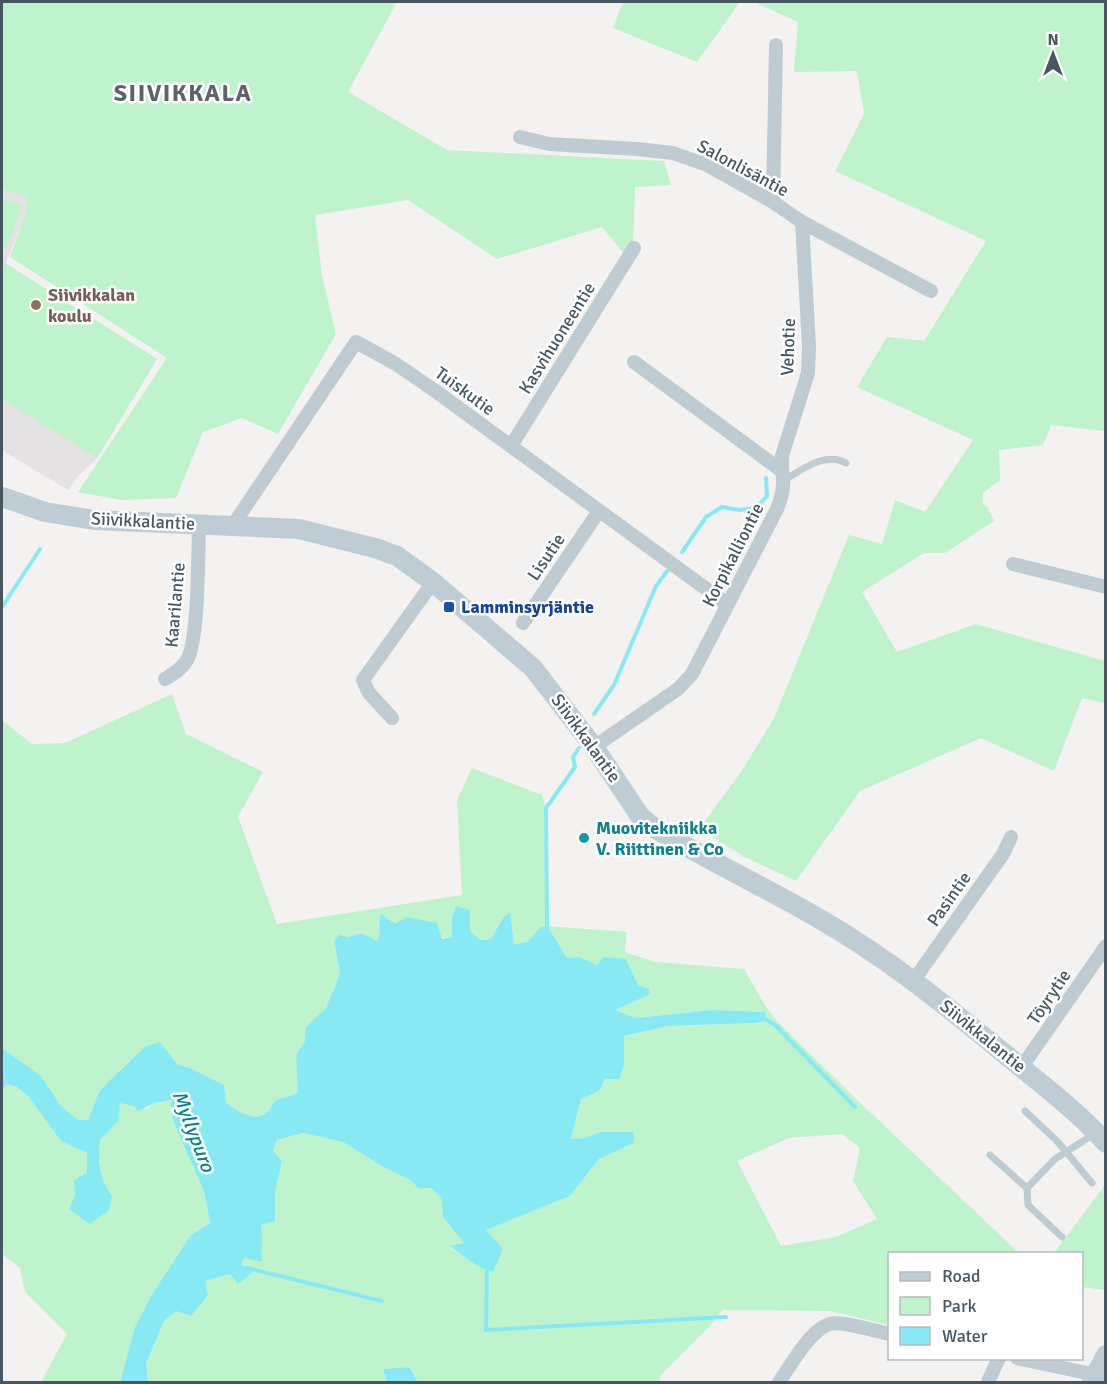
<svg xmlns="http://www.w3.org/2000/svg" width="1107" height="1384" font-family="Signika,sans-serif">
<rect width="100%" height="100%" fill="#f4f1f1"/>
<path fill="#e5e2e4" d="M2 189 26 196 27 207 6 264 157 359 97 458 79 475 68 490 2 450Z"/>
<path fill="#bef3cc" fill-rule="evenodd" d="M2 2H397L348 92 447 150 664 161 671 185 635 187 633 244 625 255 602 227 497 259 408 200 315 215 322 275 336 334 278 434 242 418 203 432 176 498 121 500 78 492 167 358 10 257 27 207 26 196 2 189Z
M623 2H740L697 62 613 28Z
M754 2H1106L1105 431 1051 425 1043 445 999 450 1000 480 983 493V504L988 508 994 521 945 553H924L862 592 897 652 976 624 1105 661V703L1082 698 1054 771 981 738 860 791 796 881 745 857 699 829 741 772 774 718 849 535 882 544 895 500 925 512 973 440 857 387 887 337 924 341 986 241 835 171 864 114 857 71 794 72 798 22Z
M2 198 22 205 9 243 2 250Z
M2 261 157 359 97 458 2 399Z
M172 694 186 734 263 772 238 817 277 924 462 895 457 800 472 768 542 795 546 808 547 926 627 932 625 952 655 962 744 969 768 1010 778 1022 854 1097 1019 1253 890 1254 889 1325 830 1311 722 1310 708 1328 661 1375 659 1382H418L409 1367 383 1369 387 1382H148L146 1365 164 1321 205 1281 230 1274 244 1258 262 1262C261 1248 263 1239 261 1225L275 1220V1193L282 1161 273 1150 277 1140 303 1133 343 1142 385 1168 410 1180 418 1188H431L441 1198 443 1217 464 1243 449 1247C464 1255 477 1268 493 1272L497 1262 485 1230 570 1196 599 1159 634 1143V1133L600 1132 584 1138 571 1139 581 1099 599 1091 605 1079 624 1065V1036L668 1026 756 1023 767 1019 765 1012 713 1010 635 1018 614 1010 649 989 638 985 626 959 597 965 580 957 567 959 541 927 527 942 514 944 504 916 491 939 480 940 470 931V910L456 906 452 918 453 937C431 941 401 925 378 922L380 937 377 942 362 933 334 941 340 974 326 1008 305 1028V1041L296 1055 298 1092C289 1097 281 1098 275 1101 272 1104 270 1110 266 1113 254 1123 237 1110 226 1103L224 1085 190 1068 177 1064 129 1061 99 1092 88 1120 78 1121 61 1106 41 1076 2 1048V720L32 744 65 743ZM842 1134 860 1148 853 1181 877 1219 836 1237 781 1246 737 1161 789 1138Z
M7 1084 17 1087 28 1096 61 1141 87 1153V1173L69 1209 112 1198 103 1181 99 1162 100 1140 117 1121 120 1102 147 1109 155 1103 172 1100 173 1121 204 1191 210 1223 191 1235 135 1327 120 1382H41L67 1334 25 1292 20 1268 2 1254V1090Z
M1105 1185V1290L1082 1287V1254L1054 1253Z"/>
<path fill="#87e9f4" d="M456 906 470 910V931L480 940 491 939 504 916 510 913 514 944 527 942 541 927 547 926 567 958 580 957 597 965 604 957 626 959 638 985 649 989 650 994 615 1010 635 1018 713 1010 765 1012 767 1020 756 1023 668 1026 624 1036V1065L619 1079H605L599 1091 581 1099 571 1139 584 1138 600 1132H634V1143L599 1159 570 1196 486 1230 503 1249 493 1272C476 1268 464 1255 449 1246L464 1243 443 1217 441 1198 431 1188H418L410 1180 385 1168 343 1142 303 1133 277 1140 273 1150 282 1161 275 1193V1221L261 1225C263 1238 261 1249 262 1262L244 1258 241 1264 253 1272 238 1284 230 1274 205 1281 208 1295 191 1316 176 1311 164 1321 146 1364 148 1382H120L135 1327 153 1293 191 1235 210 1223 204 1191 173 1121 171 1100 155 1103 138 1111 134 1106 120 1103 118 1121 100 1140 99 1162 103 1181 112 1197 109 1210 90 1224 69 1209 75 1195 74 1180 87 1173V1153L61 1141 28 1096 17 1087 7 1084 2 1090V1048L41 1076 61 1106 78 1120H88L99 1092 107 1083 146 1046 160 1042 177 1064 190 1068 224 1085 226 1103C237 1110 254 1123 266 1113 270 1110 272 1104 275 1101 282 1097 290 1097 298 1092L296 1055 305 1041V1028L326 1008 340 974 334 941 339 935 348 937 362 933 377 941C382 933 377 924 381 914L395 924 407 917 437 923 442 939 452 937V918Z
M409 1367 418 1382H387L383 1369Z"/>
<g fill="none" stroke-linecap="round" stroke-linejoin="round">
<path stroke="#87e9f4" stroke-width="4" d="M682 552 706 517 722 507 739 510 756 508 767 496 766 478
M2 607 40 549
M594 714 614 685 656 586 668 570
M547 926 546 808 575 767 573 757 579 748
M767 1020 775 1025 855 1107
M247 1268 382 1301
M487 1271 486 1330 726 1317"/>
<path stroke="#becbd2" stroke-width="7" d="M784 480C802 470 825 451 846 463
M1025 1111 1057 1141 1092 1183
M990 1155 1027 1188 1055 1159 1094 1134
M1027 1188 1028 1205 1062 1237"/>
<path stroke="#becbd2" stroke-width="14" d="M520 137 549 144 637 149 673 153 707 165 773 202 802 222 931 291
M773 202 776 45
M511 446 634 248
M782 471V456L808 373 809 346 802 222
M233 525 356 342 396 364 434 390 727 604
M1013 564 1106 587
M523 623 599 511
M165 679C173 674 182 669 187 660 199 640 198 552 199 524
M392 718 369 693 363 680 433 582
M594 747 678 689 692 674 777 509C782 496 785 485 782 471L634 362
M914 980 1003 854 1011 837
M1021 1068 1106 946
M1017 1358 1096 1375
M779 1382C791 1366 812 1324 835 1323 848 1323 875 1331 890 1334
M988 1382 999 1358"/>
<path stroke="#beccd6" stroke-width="20" d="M2 497 45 512 94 520 299 529 375 548 397 556 433 582 533 668 594 747 640 816C658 833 680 843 702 855 740 876 780 896 818 918 888 958 944 1004 1006 1055 1040 1083 1076 1110 1106 1143
M1092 1382 1106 1355"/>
</g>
<circle fill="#8d6e63" stroke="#fff" stroke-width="2" cx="36" cy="305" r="6"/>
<rect fill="#1a4fb4" stroke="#fff" stroke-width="2" x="443" y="601" width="12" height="12" rx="3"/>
<circle fill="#0f9aa8" stroke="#fff" stroke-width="2" cx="584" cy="838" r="6"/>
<g text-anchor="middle" stroke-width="5" stroke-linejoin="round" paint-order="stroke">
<g font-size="18" fill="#475761" stroke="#fff">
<text transform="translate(743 168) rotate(28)" y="6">Salonlisäntie</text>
<text transform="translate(557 338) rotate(-58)" y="6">Kasvihuoneentie</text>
<text transform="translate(788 347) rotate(-88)" y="6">Vehotie</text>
<text transform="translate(465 391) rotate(36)" y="6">Tuiskutie</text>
<text transform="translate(143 521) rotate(3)" y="6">Siivikkalantie</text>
<text transform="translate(733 555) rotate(-63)" y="6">Korpikalliontie</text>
<text transform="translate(546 557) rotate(-56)" y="6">Lisutie</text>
<text transform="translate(175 605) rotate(-85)" y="6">Kaarilantie</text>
<text transform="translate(586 738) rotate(54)" y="6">Siivikkalantie</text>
<text transform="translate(949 899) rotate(-55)" y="6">Pasintie</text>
<text transform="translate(1049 997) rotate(-56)" y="6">Töyrytie</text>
<text transform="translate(983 1036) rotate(39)" y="6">Siivikkalantie</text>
</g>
<g font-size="18" font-weight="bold" fill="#785e54" stroke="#fff" text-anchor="start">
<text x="48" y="301">Siivikkalan<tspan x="48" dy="21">koulu</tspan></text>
</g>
<g font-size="18" font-weight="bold" fill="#164399" stroke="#fff" text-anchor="start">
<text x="461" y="613">Lamminsyrjäntie</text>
</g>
<g font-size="18" font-weight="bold" fill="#0d838f" stroke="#fff" text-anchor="start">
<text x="596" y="834">Muovitekniikka<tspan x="596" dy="21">V. Riittinen &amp; Co</tspan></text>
</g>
<g font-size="20" font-style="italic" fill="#058290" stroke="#fff">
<text transform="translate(194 1131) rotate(69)" y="7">Myllypuro</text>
</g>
<g font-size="24" font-weight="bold" letter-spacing="1.5" fill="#5d6367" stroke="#fff">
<text x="183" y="101">SIIVIKKALA</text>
</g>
</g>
<rect width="1107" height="1384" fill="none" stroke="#475761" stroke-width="6"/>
<rect x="888" y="1252" width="195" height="108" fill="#ffffff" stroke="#b5bcc0" stroke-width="1.5"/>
<rect x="900" y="1272" width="30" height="9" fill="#beccd6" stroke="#b5bcc0" stroke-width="1.5"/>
<text x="942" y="1282" font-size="18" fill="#475761">Road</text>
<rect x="900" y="1297" width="30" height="18" fill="#bef3cc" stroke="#b5bcc0" stroke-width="1.5"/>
<text x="942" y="1312" font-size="18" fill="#475761">Park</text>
<rect x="900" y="1327" width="30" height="18" fill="#87e9f4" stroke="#b5bcc0" stroke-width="1.5"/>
<text x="942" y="1342" font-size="18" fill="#475761">Water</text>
<g transform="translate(1053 54)" stroke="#ffffff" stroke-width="4.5" paint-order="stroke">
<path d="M0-4.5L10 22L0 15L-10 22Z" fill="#475761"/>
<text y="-9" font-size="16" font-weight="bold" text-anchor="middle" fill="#475761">N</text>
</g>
</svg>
